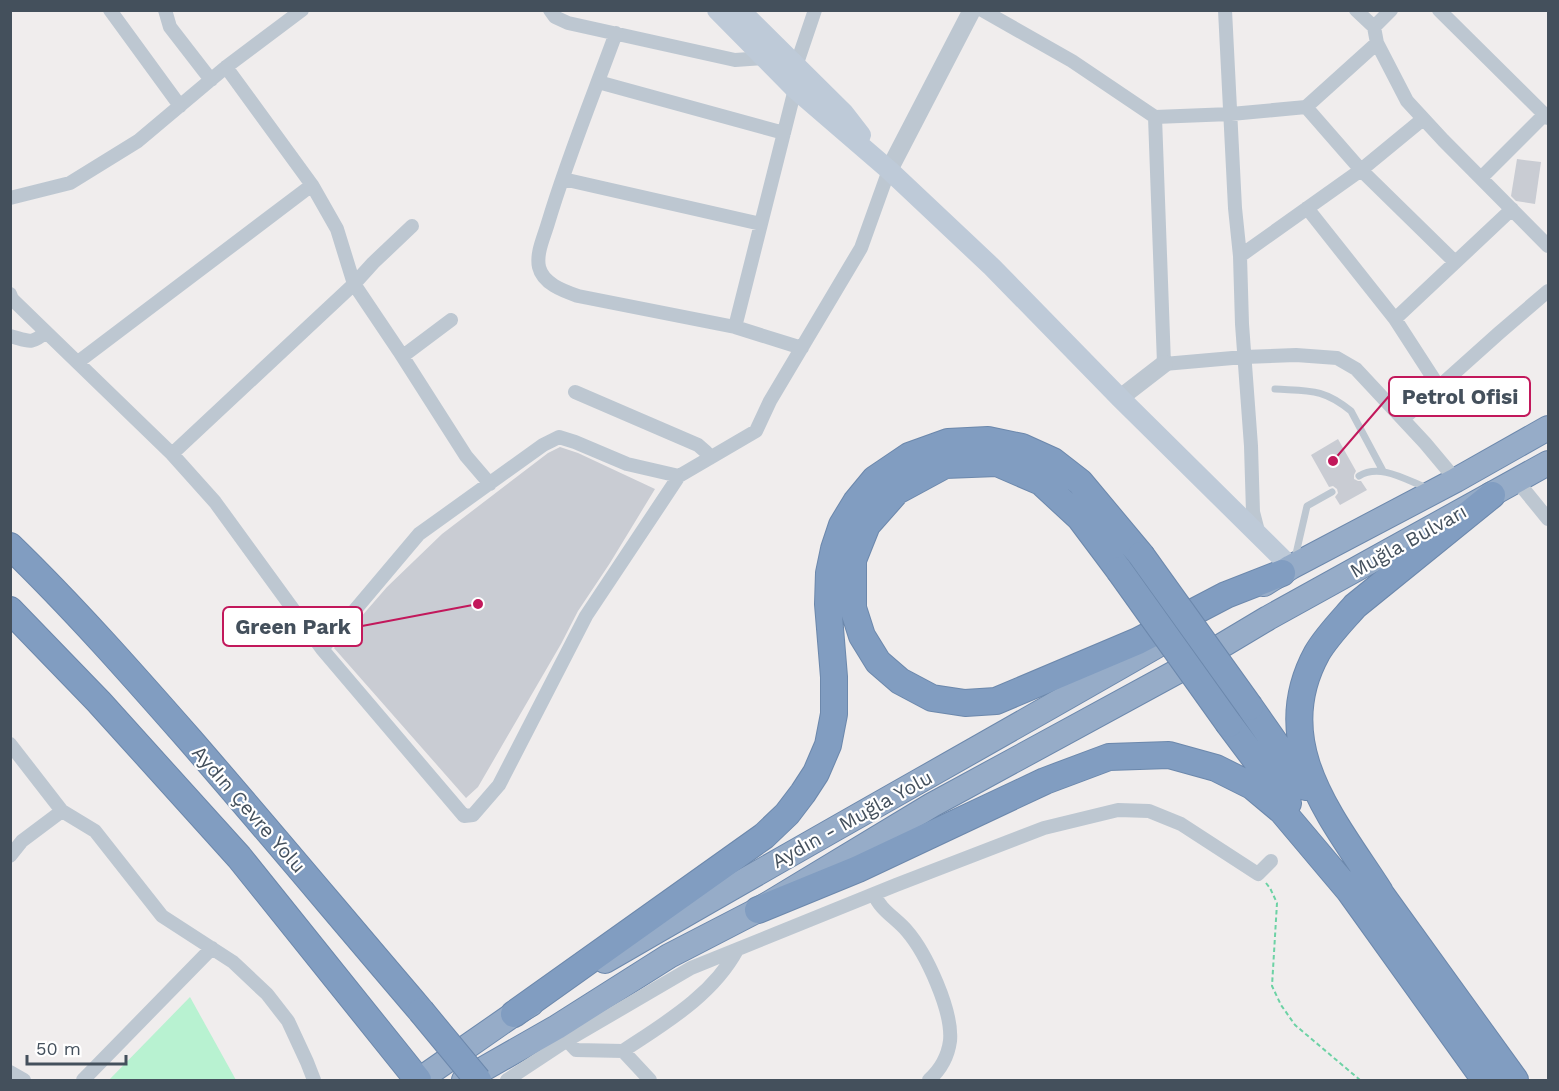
<svg xmlns="http://www.w3.org/2000/svg" width="1559" height="1091" font-family="'Work Sans',sans-serif">
<rect width="100%" height="100%" fill="#f0eded"/>
<path fill="#b8f2d1" d="M190 997 236 1080H109Z"/>
<path fill="#c9ccd3" d="M1517 159 1541 162 1535 204 1516 201 1511 196Z
M1338 439 1356 471 1354 475V479L1358 481H1361L1367 490 1340 505 1335 497 1338 493 1337 489 1333 486 1329 487 1311 455Z
M560 447 578 453 655 489 610 563 578 611 561 644 478 787 466 798 334 648 387 587 442 534 548 453Z"/>
<g fill="none" stroke-linecap="round" stroke-linejoin="round">
<g stroke="#6c88ac" stroke-width="26">
<path id="trunk" d="M1264 584 1291 567 1456 480 1548 428
M605 961C797 849 992 741 1184 630
M419 1080 514 1014 531 1004
M464 1080 557 1027 669 956 758 910 932 805 1191 664 1268 618 1548 463"/>
</g>
<g stroke="#6c88ac" stroke-width="28">
<path id="motorway" d="M10 546C73 607 132 674 190 740 268 830 344 921 421 1011
M1119 570 1080 518 1041 482 997 463 945 465 897 491 867 525 853 560V608L862 636 878 662 900 681 932 698 965 703 996 701 1138 641 1226 595 1282 573
M10 610 99 702 239 857 418 1080
M1250 707 1306 787
M1229 724 1288 803
M1370 879 1515 1080
M1343 882 1485 1080
M1380 892C1333 819 1267 744 1317 653 1327 636 1342 621 1355 606L1492 495
M758 910 858 869 1045 781 1109 757 1169 755 1216 768 1252 786 1282 811 1352 894
M514 1014 764 836 787 814 803 793 816 773 828 745 834 714V677L828 604 829 573 834 549 842 525 856 502 875 479 909 456 948 442 988 440 1022 447 1053 461 1080 482 1141 555"/>
</g>
<path stroke="#6dd2a5" stroke-width="2" stroke-dasharray="4.5 3" stroke-linecap="butt" d="M1266 883 1270 888 1277 903 1272 986 1281 1005 1295 1025 1360 1080"/>
<path stroke="#bdc7d1" stroke-width="7" d="M1275 389C1309 391 1323 388 1351 411L1383 471
M1359 476C1380 463 1406 480 1427 488
M1295 558 1307 506 1332 492"/>
<path stroke="#bdc7d1" stroke-width="14" d="M110 10 180 106
M165 10 170 27 211 80
M550 10 555 17 568 23 735 60 764 58
M982 10 1072 61 1155 117 1231 114 1306 107 1377 43 1374 27 1391 10
M1225 10 1235 208 1240 256 1242 324 1251 446 1253 512 1259 535
M1356 10 1374 27
M1439 10 1548 118
M616 33C593 96 567 159 548 223 544 237 536 253 539 267 543 284 564 291 578 296L735 327 795 89
M1377 43 1407 101 1443 140 1548 246
M796 66 815 10
M226 67 312 185 337 229 354 284 399 351 466 456 490 484
M598 82 784 133
M1306 107 1361 170 1423 119
M1155 117 1164 364 1244 357 1296 355 1337 358 1356 369 1425 443 1456 480
M1481 178 1545 114
M563 179 761 224
M10 198 70 183 138 141 226 67 302 10
M1307 208 1395 319 1439 387
M1240 256 1361 170 1455 262
M10 294 12 299 172 454 215 502 322 649 464 816 473 815 499 785 586 616 679 476
M1395 319 1512 209
M735 327 802 348
M10 336C29 341 31 345 46 332
M403 356 451 320
M78 362 312 185
M575 392 698 445 706 452 710 458
M1403 419 1499 333 1548 291
M172 454 354 284 373 263 412 226
M1517 481 1548 519
M322 649 419 534 543 445 559 437 575 442 627 464 679 476 756 431 770 401 861 248 889 170
M10 744 62 811 95 831 162 916 233 962 267 994 288 1021 307 1062 314 1080
M10 856 22 841 62 811
M874 894C880 910 896 918 907 931 926 953 953 1011 950 1041 948 1056 940 1070 929 1080
M561 1034 576 1050 623 1051 650 1080
M623 1051C665 1023 712 996 737 950
M10 1072 24 1080
M83 1080 212 948
M507 1080 566 1041 691 968 896 885 1044 828 1118 810 1149 811 1181 824 1258 874 1271 861"/>
<path stroke="#bdc7d1" stroke-width="18" d="M889 170 972 10
M1120 398 1164 364"/>
<path stroke="#becad8" stroke-width="20" d="M717 10 795 89 889 170 992 267 1120 398 1291 567
M740 10 844 113 861 135"/>
<use href="#trunk" stroke="#96acc8" stroke-width="24"/>
<use href="#motorway" stroke="#819dc1" stroke-width="26"/>
<g stroke="#6c88ac" stroke-width="28" stroke-linecap="butt">
<path id="motorway-bridge" d="M1141 555 1250 707
M1119 570 1229 724
M421 1011 478 1080"/>
</g>
<use href="#motorway-bridge" stroke="#819dc1" stroke-width="26"/>
</g>
<g text-anchor="middle" stroke-width="4.5" stroke-linejoin="round" paint-order="stroke">
<g font-size="20" fill="#44505c" stroke="#fff">
<text transform="translate(1408 541) rotate(-29)" y="7">Muğla Bulvarı</text>
<text transform="translate(249 809) rotate(49)" y="7">Aydın Çevre Yolu</text>
<text transform="translate(852 819) rotate(-29)" y="7">Aydın - Muğla Yolu</text>
</g>
</g>
<path fill="none" stroke="#c2185b" stroke-width="2" d="M1333 461L1389 396M478 604L362 626"/>
<g fill="#c2185b" stroke="#fff" stroke-width="2">
<circle cx="1333" cy="461" r="6"/>
<circle cx="478" cy="604" r="6"/>
</g>
<g fill="#fff" stroke="#c2185b" stroke-width="2">
<rect x="1389" y="377" width="141" height="39" rx="6"/>
<rect x="223" y="607" width="139" height="39" rx="6"/>
</g>
<g font-size="21" text-anchor="middle" font-weight="bold" fill="#44505c">
<text x="1460" y="404">Petrol Ofisi</text>
<text x="293" y="634">Green Park</text>
</g>
<rect width="1559" height="1091" fill="none" stroke="#44505c" stroke-width="24"/>
<path d="M27 1055v9h99v-9" fill="none" stroke="#44505c" stroke-width="3"/>
<text x="36" y="1055" font-size="18" fill="#44505c" stroke="#ffffff" stroke-width="4.5" paint-order="stroke">50 m</text>
</svg>
